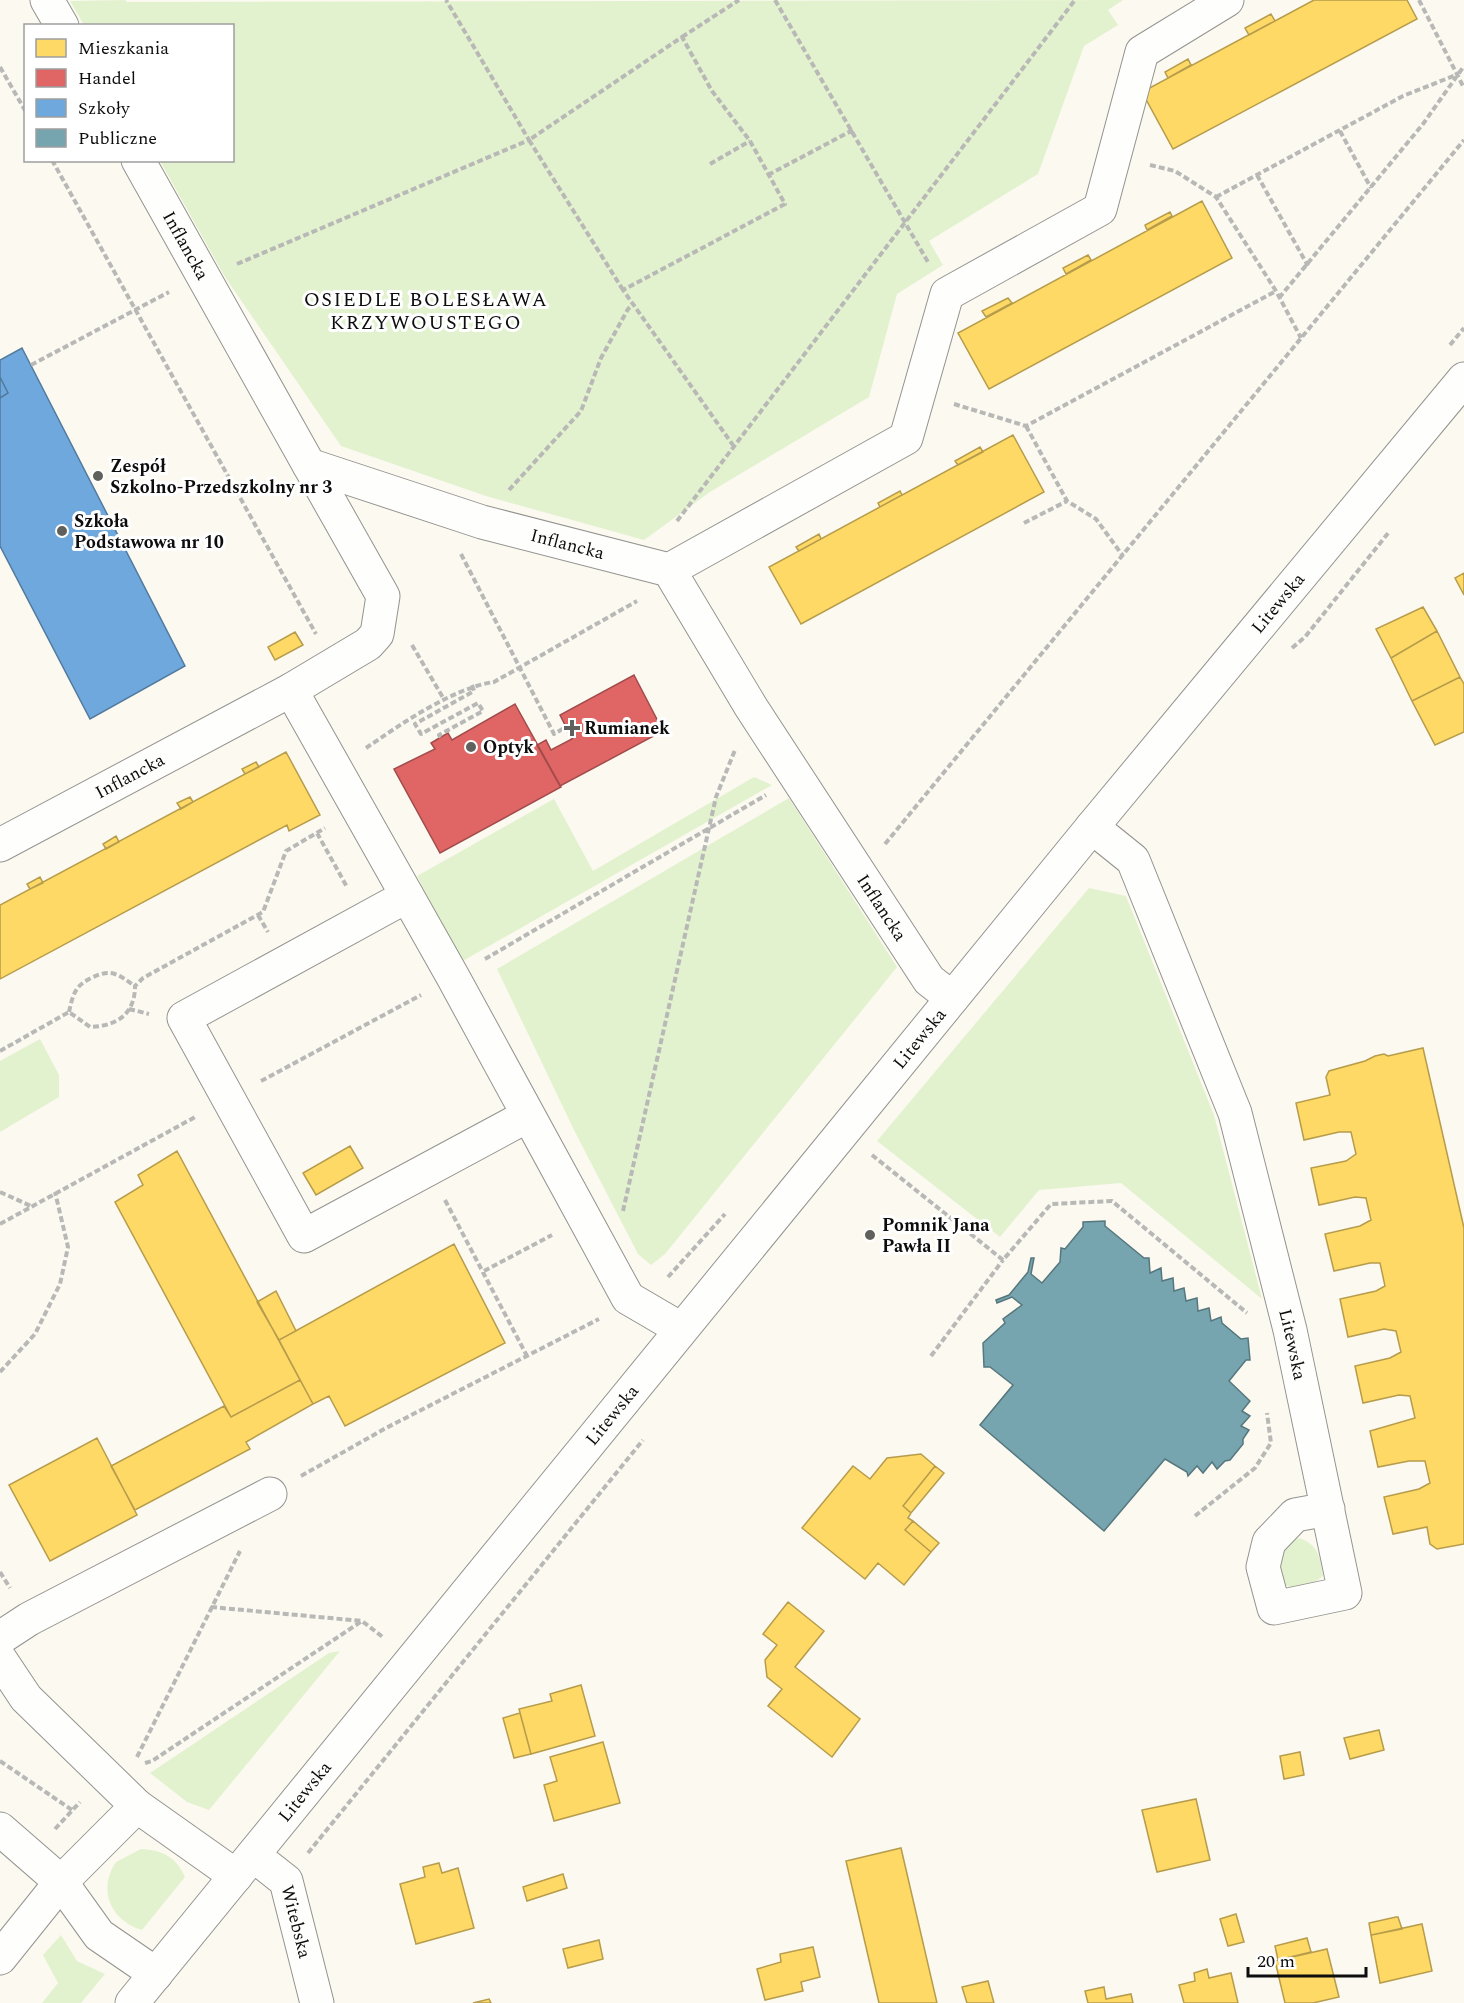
<svg xmlns="http://www.w3.org/2000/svg" width="1464" height="2003" font-family="Spectral,serif">
<rect width="100%" height="100%" fill="#fbf9f0"/>
<path fill="#e3f2ce" d="M125 0 127 2 1123 0 1108 10 1118 25 1084 46 1038 174 929 241 943 265 897 294 869 397 710 492 644 540 486 496 341 446 225 277 160 161 232 160V26L84 25 70 1Z
M754 777 772 785 461 962 417 876 554 799 593 871Z
M789 798 897 967 665 1254 651 1265 638 1254 575 1132 497 969Z
M1089 888 1126 896 1214 1115 1262 1299 1121 1183 1039 1190 1000 1237 877 1141Z
M40 1039 59 1075V1097L0 1132V1061Z
M1299 1538C1318 1544 1321 1558 1323 1576L1303 1591C1298 1590 1292 1589 1289 1587 1267 1575 1280 1545 1299 1538Z
M340 1651 209 1810 187 1802 150 1773 329 1653Z
M141 1849C163 1850 176 1857 185 1877L142 1930C111 1921 97 1890 116 1862Z
M61 1935 77 1961 105 1974 81 2003H42L58 1983 43 1955Z"/>
<path fill="#ffd966" stroke="#b69c4b" stroke-width="1.5" d="M1314 0H1407L1417 19 1173 149 1142 92Z
M1271 14 1275 21 1249 35 1245 28Z
M1188 59 1191 65 1168 78 1165 72Z
M1202 201 1232 258 989 389 958 333Z
M1170 212 1172 216 1147 230 1145 225Z
M1088 255 1091 260 1066 274 1063 268Z
M1008 298 1012 303 986 317 982 311Z
M1013 435 1044 492 801 624 769 567Z
M980 447 983 452 958 465 955 461Z
M900 491 902 495 880 507 878 503Z
M819 534 821 539 799 551 796 547Z
M1464 573V595L1455 578Z
M1423 607 1437 631 1391 658 1376 629Z
M1437 631 1460 677 1412 701 1391 658Z
M295 632 303 645 275 660 268 647Z
M1460 677 1464 684V732L1435 745 1412 701Z
M286 752 320 815 289 831 287 825 0 979V905Z
M256 762 259 767 245 774 242 769Z
M190 797 193 802 181 809 177 803Z
M116 836 119 842 106 849 103 844Z
M40 877 43 883 30 889 27 884Z
M1423 1048 1464 1228V1544L1437 1549 1430 1544 1427 1527 1393 1534 1384 1497 1419 1489 1430 1483 1425 1461H1409L1378 1467 1370 1431 1415 1418 1410 1396 1399 1395 1363 1403 1355 1366 1390 1358 1401 1352 1396 1331 1384 1329 1348 1337 1340 1299 1376 1291 1385 1286 1380 1263H1370L1334 1271 1325 1234 1360 1226 1371 1220 1366 1198 1355 1197 1319 1205 1311 1168 1346 1161 1356 1154 1351 1132H1339L1304 1140 1296 1103 1330 1095 1326 1077 1329 1071 1365 1061 1375 1056 1384 1054 1388 1056Z
M350 1146 363 1168 316 1195 303 1173Z
M177 1151 300 1380 231 1417 115 1202 143 1185 138 1175Z
M454 1244 505 1343 345 1426 329 1396 313 1404 279 1340Z
M276 1291 296 1331 279 1340 257 1302Z
M300 1380 313 1404 246 1442 250 1449 135 1510 111 1466 224 1406 231 1417Z
M97 1438 137 1515 50 1561 9 1485Z
M921 1454 935 1466 903 1506 911 1513 908 1518 913 1521 905 1530 931 1552 904 1585 878 1563 865 1579 802 1528 853 1466 870 1479 887 1458Z
M935 1466 944 1473 911 1513 903 1506Z
M913 1521 939 1543 931 1552 905 1530Z
M788 1602 824 1631 795 1667 860 1719 832 1757 768 1706 782 1689 767 1677 765 1660 777 1645 763 1634Z
M581 1685 595 1736 531 1754 519 1709 552 1701 550 1694Z
M520 1713 531 1754 514 1758 503 1718Z
M1379 1730 1384 1750 1350 1759 1344 1738Z
M603 1742 620 1803 554 1821 544 1785 557 1781 550 1757Z
M1300 1752 1304 1775 1284 1779 1280 1756Z
M1196 1799 1210 1860 1157 1872 1142 1810Z
M901 1848 937 2003H879L846 1861Z
M439 1863 442 1873 458 1868 474 1928 416 1944 400 1884 425 1877 423 1867Z
M563 1874 567 1888 527 1901 523 1887Z
M1236 1914 1244 1942 1228 1946 1220 1919Z
M1396 1917H1398L1402 1929 1371 1935 1369 1923Z
M1422 1924 1432 1971 1380 1983 1371 1935Z
M1307 1938 1311 1952 1278 1960 1275 1946Z
M599 1940 603 1959 568 1968 563 1949Z
M813 1947 820 1977 801 1982 803 1991 765 2000 757 1969 781 1962 780 1954Z
M1327 1949 1339 1997 1313 2003H1285L1275 1961Z
M1207 1969 1209 1978 1231 1973 1238 2003H1184L1179 1985 1195 1981 1194 1973Z
M988 1981 994 2003H967L962 1987Z
M1104 1987 1106 1999 1131 1994 1133 2003H1088L1085 1991Z
M489 1999 491 2003H473Z"/>
<path fill="#e06666" stroke="#a14b4b" stroke-width="1.5" d="M634 675 663 731 560 786 537 745 546 740 551 750 572 739 560 715Z
M515 704 561 787 440 853 394 769 435 749 431 743 441 737 448 733 452 740Z"/>
<path fill="#6fa8dc" stroke="#527a9e" stroke-width="1.5" d="M22 348 185 666 90 719 0 546V398L8 393 0 377V360Z
M0 377 8 393 0 398Z"/>
<path fill="#76a5af" stroke="#56777e" stroke-width="1.5" d="M1105 1221V1226L1144 1258H1149L1150 1273 1161 1268 1162 1281 1173 1278 1174 1291 1184 1288 1186 1301 1197 1298 1198 1311 1209 1308 1211 1321 1221 1317 1222 1323 1241 1339 1248 1338 1250 1360H1246L1229 1381 1250 1401 1242 1411 1250 1416 1241 1426 1249 1430 1243 1439V1444L1230 1460 1225 1461 1217 1469 1212 1462 1203 1473 1197 1466 1188 1476 1187 1472 1165 1459 1104 1531 980 1425 1013 1385 990 1367H984L983 1343 1005 1323 1003 1319 1022 1305 1012 1297 997 1303 996 1300 1009 1295 1028 1272 1031 1258H1034L1031 1274 1042 1283 1060 1262 1061 1248 1065 1249 1083 1227V1222Z"/>
<g fill="none" stroke-linecap="round" stroke-linejoin="round">
<g stroke="#94938f" stroke-width="35">
<g id="minor">
<path d="M47 0 62 26"/>
<path id="s1" d="M138 160 309 465 482 522 669 570 751 707 929 980 952 998"/>
<path d="M309 465 383 596 377 634 368 644 291 690 453 977 628 1298 681 1329"/>
<path d="M669 570 906 438 947 294 1100 209 1142 52 1227 0"/>
<path id="s2" d="M1092 827 1133 860 1235 1113 1290 1330 1345 1593 1274 1608 1263 1567 1269 1542 1295 1515 1328 1509"/>
<path id="s3" d="M0 845 291 690"/>
<path d="M407 896 184 1018 304 1236 527 1116"/>
<path d="M0 1638 29 1619 270 1494"/>
<path d="M0 1659 26 1698 137 1806"/>
<path d="M0 1829 61 1882 99 1935 156 1974"/>
<path id="s4" d="M253 1855 286 1881 317 2003"/>
<path d="M0 1958 61 1882 137 1806 236 1876"/>
<path id="s5" d="M132 2003 1092 827 1464 379"/>
</g>
</g>
<path stroke="#b8b8b6" stroke-width="4" stroke-dasharray="6 3" stroke-linecap="butt" d="M775 0 928 262
M1419 0 1464 88
M682 37 739 0
M0 67 26 112
M1340 131 1371 188
M52 160 316 634
M710 164 750 141
M1150 165 1175 171 1216 197 1276 291 1301 338
M768 175 853 130
M1257 175 1308 266
M1216 197 1403 96 1456 75
M237 264 529 140 446 0
M623 290 529 140 682 37 712 91 750 141 785 204 623 290 735 448
M1279 298 1423 124 1464 66
M1450 345 1464 328
M31 365 169 292
M954 404 1026 426 1276 291
M1026 426 1067 501 1096 519 1123 556
M509 490 581 411 601 358 628 309 634 304
M677 521 1075 0
M1024 523 1067 501
M461 554 554 734 566 727
M412 645 445 701
M1292 648 1305 637 1389 532
M441 737 439 735 483 711 478 703 421 734 415 724 474 691 472 685
M366 748C401 724 453 688 494 682L637 601
M317 833 347 887
M885 844 1464 140
M258 915 268 932
M485 959 766 795
M129 1009 149 1014
M69 1012C73 994 75 986 91 978 112 968 117 974 135 986
M0 1051 69 1012 90 1027C117 1026 135 1014 135 986L143 978 263 912 286 851 325 828
M261 1081 421 995
M872 1155 1003 1260 1051 1204 1112 1201 1247 1313
M0 1192 31 1206
M445 1200 527 1356
M623 1211 716 797 735 750
M0 1224 197 1116
M484 1271 552 1235
M668 1277 725 1214
M931 1356 1003 1260
M0 1372 35 1334 60 1284 68 1247 55 1192
M301 1476 386 1428 599 1319
M1195 1516 1255 1468 1271 1443 1267 1413
M0 1572 10 1588
M211 1607 362 1621 384 1638
M137 1757 240 1551
M0 1761 72 1810
M145 1763 152 1761 362 1621
M55 1829 80 1802
M308 1853 643 1440"/>
<use href="#minor" stroke="#fefefd" stroke-width="33"/>
</g>
<g fill="#60605c" stroke="#fff" stroke-width="2">
<circle cx="98" cy="476" r="6"/>
<circle cx="62" cy="531" r="6"/>
<path d="M569 719h6v6h6v6h-6v6h-6v-6h-6v-6h6z"/>
<circle cx="471" cy="747" r="6"/>
<circle cx="870" cy="1235" r="6"/>
</g>
<g text-anchor="middle" stroke-width="6" stroke-linejoin="round" paint-order="stroke">
<g font-size="18" fill="#0d0d0d" stroke="#fff">
<text dy="6" stroke="none"><textPath href="#s1" startOffset="98">Inflancka</textPath></text>
<text dy="6" stroke="none"><textPath href="#s1" startOffset="620">Inflancka</textPath></text>
<text dy="6" stroke="none"><textPath href="#s5" startOffset="1809">Litewska</textPath></text>
<text dy="6" stroke="none"><textPath href="#s3" startOffset="147">Inflancka</textPath></text>
<text dy="6" stroke="none"><textPath href="#s1" startOffset="1124">Inflancka</textPath></text>
<text dy="6" stroke="none"><textPath href="#s5" startOffset="1245">Litewska</textPath></text>
<text dy="6" stroke="none"><textPath href="#s2" startOffset="564">Litewska</textPath></text>
<text dy="6" stroke="none"><textPath href="#s5" startOffset="759">Litewska</textPath></text>
<text dy="6" stroke="none"><textPath href="#s5" startOffset="273">Litewska</textPath></text>
<text dy="6" stroke="none"><textPath href="#s4" startOffset="84">Witebska</textPath></text>
</g>
<g font-size="18" font-weight="bold" fill="#0d0d0d" stroke="#fff" text-anchor="start">
<text x="110" y="472">Zespół<tspan x="110" dy="21">Szkolno-Przedszkolny nr 3</tspan></text>
<text x="74" y="527">Szkoła<tspan x="74" dy="21">Podstawowa nr 10</tspan></text>
<text x="584" y="734">Rumianek</text>
<text x="483" y="753">Optyk</text>
<text x="882" y="1231">Pomnik Jana<tspan x="882" dy="21">Pawła II</tspan></text>
</g>
<g font-size="20" letter-spacing="1.5" fill="#0d0d0d" stroke="#fff">
<text x="426" y="306">OSIEDLE BOLESŁAWA<tspan x="426" dy="23">KRZYWOUSTEGO</tspan></text>
</g>
</g>
<rect x="24" y="24" width="210" height="138" fill="#ffffff" stroke="#9e9e9e" stroke-width="1.5"/>
<rect x="36" y="39" width="30" height="18" fill="#ffd966" stroke="#9e9e9e" stroke-width="1.5"/>
<text x="78" y="54" font-size="18" fill="#0d0d0d">Mieszkania</text>
<rect x="36" y="69" width="30" height="18" fill="#e06666" stroke="#9e9e9e" stroke-width="1.5"/>
<text x="78" y="84" font-size="18" fill="#0d0d0d">Handel</text>
<rect x="36" y="99" width="30" height="18" fill="#6fa8dc" stroke="#9e9e9e" stroke-width="1.5"/>
<text x="78" y="114" font-size="18" fill="#0d0d0d">Szkoły</text>
<rect x="36" y="129" width="30" height="18" fill="#76a5af" stroke="#9e9e9e" stroke-width="1.5"/>
<text x="78" y="144" font-size="18" fill="#0d0d0d">Publiczne</text>
<path d="M1248 1967v9h118v-9" fill="none" stroke="#0d0d0d" stroke-width="3"/>
<text x="1257" y="1967" font-size="18" fill="#0d0d0d" stroke="#ffffff" stroke-width="4.5" paint-order="stroke">20 m</text>
</svg>
